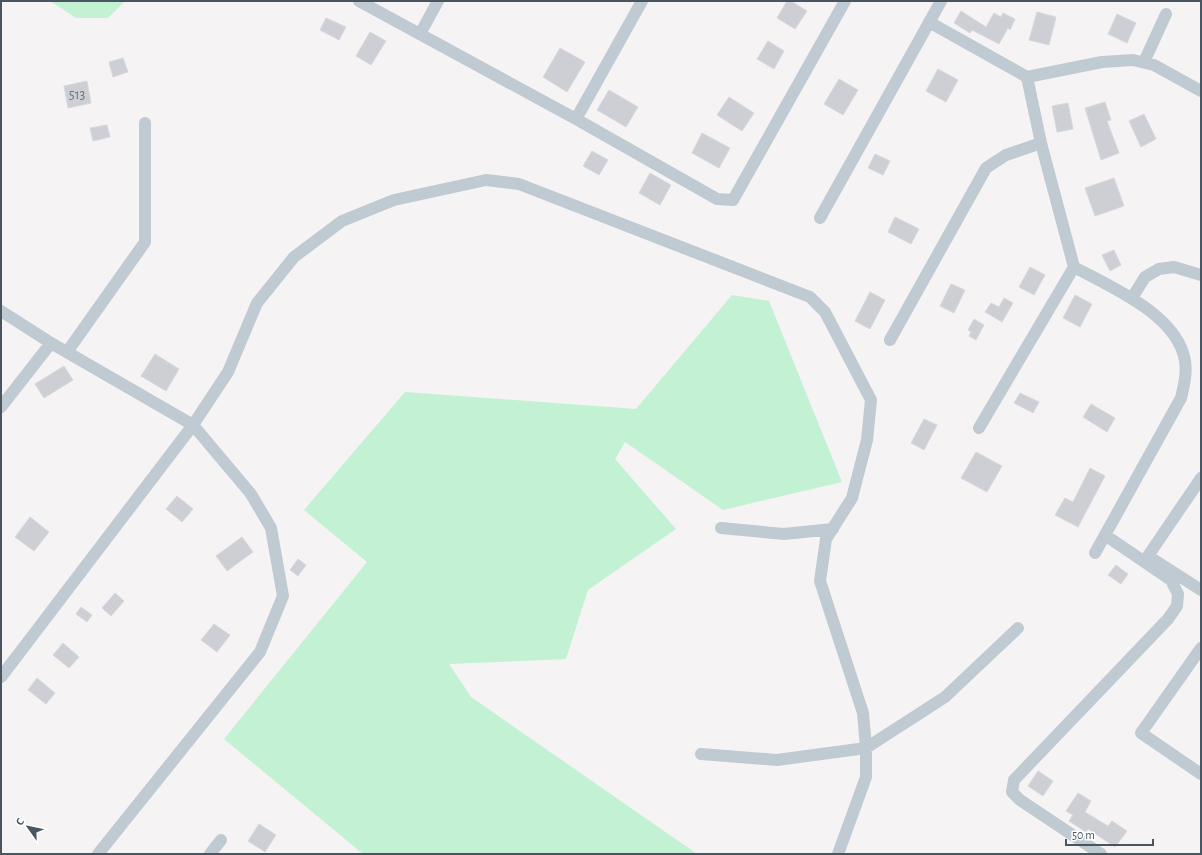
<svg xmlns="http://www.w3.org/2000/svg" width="1202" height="855" font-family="'Alegreya Sans',sans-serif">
<rect width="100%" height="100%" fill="#f5f3f3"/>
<path fill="#c2f2d3" d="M50 1H125L108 18H76Z
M732 295 769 301 842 482 723 510 625 442 615 459 676 529 588 590 566 659 449 664 471 697 697 854H363L224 739 367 562 304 510 405 392 636 409Z"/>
<path fill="#cdcfd5" stroke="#d7d9de" d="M787 1H791L807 11 795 29 777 18Z
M961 11 986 27 994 13 1001 17 1003 13 1015 19 1010 30 1008 28 999 44 972 30 970 33 954 23Z
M1037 12 1056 17 1049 45 1029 40Z
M1117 14 1136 23 1127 43 1108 34Z
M326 18 346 27 339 40 320 30Z
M370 32 386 41 371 65 356 56Z
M768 41 784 51 774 69 757 59Z
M560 48 585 62 567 92 543 77Z
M123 58 128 72 113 77 109 62Z
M938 69 958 80 946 102 926 91Z
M839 79 858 90 843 115 824 104Z
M87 81 91 103 68 108 64 86Z
M609 90 638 107 626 127 597 110Z
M729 97 754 113 742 131 717 115Z
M1105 102 1111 120 1107 121 1119 153 1101 160 1085 108Z
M1068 103 1073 129 1057 132 1052 106Z
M1144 114 1156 139 1141 147 1129 121Z
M107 125 110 137 93 141 90 128Z
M702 133 730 148 719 168 692 153Z
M592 151 608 160 599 175 583 166Z
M875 154 890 161 883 175 868 168Z
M650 173 671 185 660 205 639 193Z
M1114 178 1124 206 1095 216 1085 188Z
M895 217 919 229 911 244 888 232Z
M1114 250 1121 265 1110 271 1102 255Z
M1030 267 1045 275 1034 295 1019 287Z
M951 284 965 290 954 313 940 306Z
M870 292 885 300 870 329 855 321Z
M1075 295 1092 304 1080 327 1063 318Z
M1004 298 1013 303 1002 322 985 312 991 303 999 307Z
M974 319 984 325 976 340 969 336 971 332 968 330Z
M155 354 179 369 166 391 141 376Z
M64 366 73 380 44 398 35 384Z
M1020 393 1039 402 1033 413 1014 403Z
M1091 404 1115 418 1107 432 1083 417Z
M924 419 937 425 924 450 911 443Z
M976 452 1002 466 987 492 961 478Z
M1090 468 1105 476 1078 527 1055 515 1065 498 1073 502Z
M177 496 193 509 182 522 166 509Z
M30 517 49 532 34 551 15 537Z
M242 537 253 552 227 571 216 556Z
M298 559 306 565 298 576 290 570Z
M1116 565 1128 574 1121 584 1108 575Z
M115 593 124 601 111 616 102 608Z
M81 607 92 615 87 622 76 614Z
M214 624 230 635 217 652 201 640Z
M63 643 79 657 69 668 53 655Z
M37 678 55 693 46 704 28 690Z
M1038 771 1053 781 1043 796 1028 786Z
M1078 793 1091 801 1085 812 1108 826 1112 821 1127 831 1115 847 1088 829 1086 832 1069 821 1073 815 1066 811Z
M259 824 276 835 265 852 248 841Z"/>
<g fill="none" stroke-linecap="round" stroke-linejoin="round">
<path stroke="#c0cad2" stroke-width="12" d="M359 1 576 119 717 199 733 200 845 1
M929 22 1027 77 1102 62 1133 60 1154 65 1201 91
M420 34 438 1
M1144 62 1166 14
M1027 77 1041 143 1074 267C1111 287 1178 315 1185 361 1187 374 1184 385 1181 398L1095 553
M576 119 642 1
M820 218 941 1
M1132 298 1145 277 1159 269 1174 267 1201 275
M1 311 51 343 193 425 251 494 271 528 283 596 260 652 98 854
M890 340 986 168 1006 155 1041 143
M67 352 145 242V123
M1 407 51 343
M979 428 1074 267
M1201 478 1148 556 1201 590
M721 528 784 534 833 529
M1201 648 1141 733 1201 774
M1 677 193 425 228 372 257 303 294 257 342 221 394 200 486 180 519 184 810 297 825 312 871 400 867 440 852 498 826 539 820 581 863 713 866 748V777L838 854
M701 754 777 760 866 748 945 697 1018 628
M210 854 221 840
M1101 854 1020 800 1012 792 1014 780 1168 619 1177 606 1178 594 1171 580 1105 535"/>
</g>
<g text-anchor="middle" stroke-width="4" stroke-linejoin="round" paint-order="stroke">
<g font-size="14" fill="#6a747e">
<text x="77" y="99">513</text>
</g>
</g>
<rect width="1202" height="855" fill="none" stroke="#495661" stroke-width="4"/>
<g transform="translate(28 827) rotate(303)" stroke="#ffffff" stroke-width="3" paint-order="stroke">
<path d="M0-3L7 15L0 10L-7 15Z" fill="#495661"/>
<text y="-6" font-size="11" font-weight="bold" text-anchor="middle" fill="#495661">С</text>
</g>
<path d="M1066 839v6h87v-6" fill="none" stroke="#495661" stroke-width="2"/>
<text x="1072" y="839" font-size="12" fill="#495661" stroke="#ffffff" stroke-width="3" paint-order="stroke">50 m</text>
</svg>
